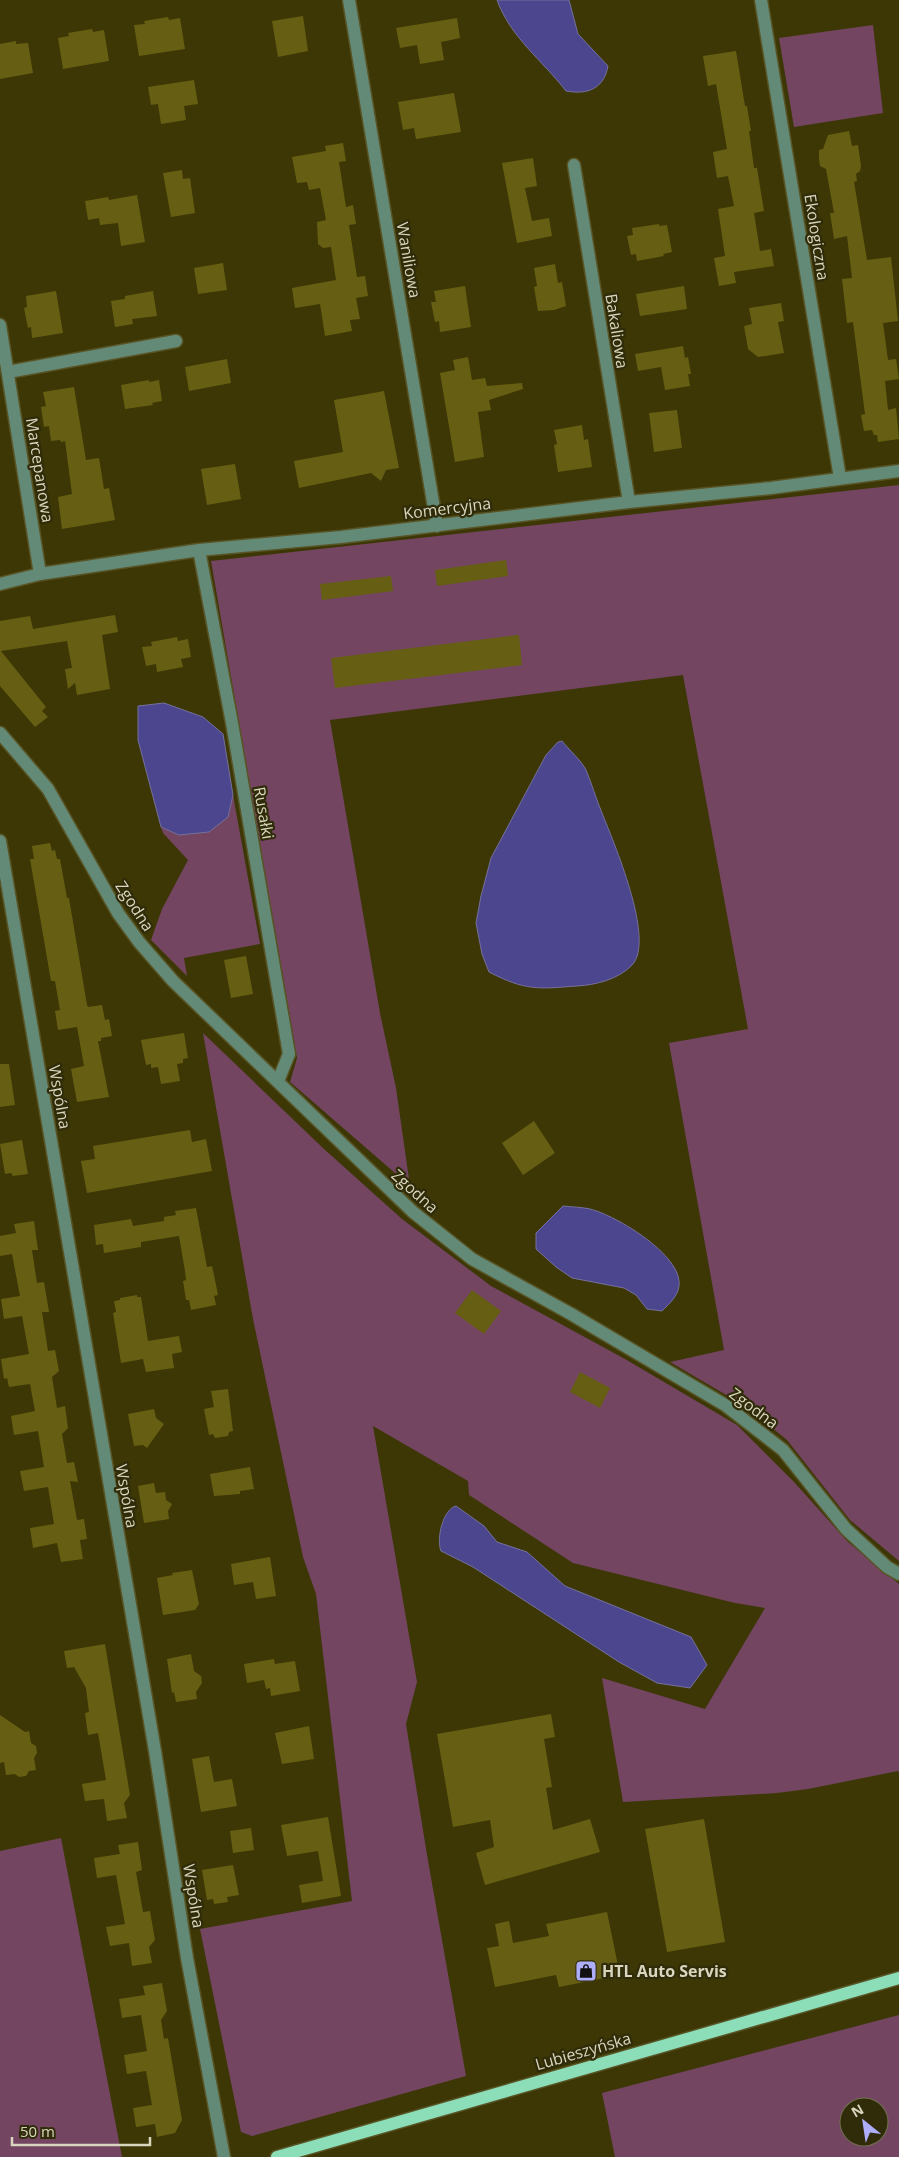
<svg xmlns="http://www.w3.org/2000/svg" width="899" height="2157" font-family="'Open Sans',sans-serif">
<rect width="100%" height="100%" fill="#3c3705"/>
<path fill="#734561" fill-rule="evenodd" d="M873 25 883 113 794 127 779 38Z
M899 485V1561L850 1520 787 1440 745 1406 670 1362 724 1350 669 1043 748 1029 683 675 330 720 380 1013 396 1088 410 1186 290 1082 297 1058 211 561Z
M233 795 260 944 184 958 187 976 151 940 162 909 188 860 163 833 161 827 179 835 228 817Z
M203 1033 324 1149 402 1219 491 1286 625 1359 737 1425 794 1482 848 1542 899 1584V1773L898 1771 808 1789 777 1793 623 1802 602 1678 705 1709 765 1608 735 1603 573 1563 469 1495 468 1481 373 1426 417 1682 406 1724 427 1855 466 2076 252 2136 241 2132 200 1929 352 1901 316 1594 303 1557 253 1319Z
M61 1838 122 2157H0V1851Z
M899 2015V2157H615L602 2093ZM849 2107H879V2137H849Z"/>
<path fill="#4b468e" stroke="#75719c" d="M497 0H569L578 34 608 66C604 89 587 95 566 91 542 60 511 38 497 0Z
M164 703 203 717 223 734 233 795 228 817 209 832 179 835 161 827 138 740V706Z
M562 741C569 750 581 760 586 770 592 784 596 799 602 813 613 841 656 940 632 965 619 979 596 985 577 986 538 989 526 991 489 972L482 954 476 923 481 896 491 858 546 755 558 742Z
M563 1206C572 1207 581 1207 590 1209 615 1215 683 1255 679 1286 678 1296 669 1304 662 1311L647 1309 636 1295 624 1288 572 1278 556 1267 536 1249V1233Z
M456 1506 484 1526 497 1542 527 1552 565 1586 691 1637 707 1665 690 1688 657 1683 619 1662 473 1567 441 1551C436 1539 443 1509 456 1506Z"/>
<path fill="#665f13" d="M303 16 308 51 278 57 272 21Z
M168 17 169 20 180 18 185 49 139 56 134 25 145 24 144 21Z
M457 18 460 38 441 42 444 60 420 64 417 45 400 48 396 28Z
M92 29 93 32 104 30 109 61 63 69 58 38 69 36 68 33Z
M16 41V44L28 43 33 73 0 79V44Z
M736 51 745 106H747L751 131H749L754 168H757L764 211 754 213 760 251 771 249 774 266 734 272 736 283 719 286 714 258 725 256 718 209 734 206 728 176 717 178 713 152 727 149 716 84 708 86 703 56Z
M194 80 198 104 184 106 186 120 161 124 158 104 151 105 148 87Z
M454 93 461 132 416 139 414 128 403 130 398 102Z
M849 131 852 146 858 145 861 166 860 171 856 174 857 181 854 182 867 260 891 257 898 321 883 323 888 360 896 359 899 379 885 381 888 410 896 408 899 439 878 442 877 435H874L872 430 864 431 861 415 865 414 853 322 847 323 842 279 852 278 847 236 834 239 830 213H834L826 169 820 166 819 159V150L823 149 828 135Z
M343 143 346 161 339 162 346 207 353 205 356 224 349 225 357 277 365 276 368 296 356 298 360 319 350 320 352 331 325 336 320 304 295 308 292 288 336 280 331 247 323 248 318 244 317 222 326 220 320 188 309 190 307 182 297 183 292 157 326 151 325 146Z
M533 158 537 186 525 188 532 221 549 218 552 236 517 243 502 163Z
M182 170 183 179 190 178 195 213 171 217 163 173Z
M137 195 145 242 121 246 118 223 100 225 99 218 88 220 85 201 108 197 109 200Z
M659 224V226L667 225 672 252 663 254 664 256 637 261 636 254 631 255 627 236 633 235 632 228Z
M223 263 227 290 198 294 194 268Z
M555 264 558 283 562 282 566 306 554 310 538 311 534 287 537 286 534 268Z
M465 286 471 327 440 332 439 321 435 322 431 302H436L434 291Z
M684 286 687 309 640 316 636 294Z
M56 291 63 333 32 338 31 327 28 328 24 308 27 307 26 296Z
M153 291 157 316 132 319 133 324 115 327 111 301 125 299V296Z
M781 303 784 321 778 322 784 353 758 357 748 349 744 326 752 324 749 308Z
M683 346 685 358 688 357 691 374H688L690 386 665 390 661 367 638 371 635 354Z
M468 357 472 380 485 378 487 386 522 383 523 389 489 400 491 410 478 412 484 457 455 462 440 373 455 370 453 360Z
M227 359 231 383 189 391 185 367Z
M149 380V382L159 380 162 401 152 403 153 405 125 409 121 385Z
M74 387 86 460 99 458 104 489 109 488 115 520 62 529 58 497 72 494 65 441 61 442 60 440 51 441 49 426 44 427 41 407 46 406 43 392Z
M384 391 399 468 386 470 381 481 371 473 299 488 294 461 343 452 334 400Z
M677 410 682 448 654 452 649 413Z
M582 425 584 440 588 439 592 467 558 472 554 445 557 444 554 430Z
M235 464 241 499 207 505 201 469Z
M506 560 508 576 437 586 435 570Z
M391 576 393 591 322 600 320 584Z
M115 615 118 632 102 635 110 689 77 695 75 683 68 689 65 669 72 668 67 641 1 651 46 707 42 711 48 717 35 727 0 686V621L30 616 33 629Z
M519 635 522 665 335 688 331 658Z
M177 637 178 641 188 639 191 657 181 659 183 667 157 672 156 664 146 666 142 647 152 646 151 642Z
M50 843 52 851 55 850 57 859H60L67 898H69L87 1005 88 1007 102 1005 105 1020 109 1019 112 1036 101 1038V1041H98L109 1097 77 1102 71 1069 84 1066 77 1027 58 1030 55 1011 60 1010 55 981H51L30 859H34L32 846Z
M246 956 253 994 231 998 224 960Z
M184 1033 188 1058 183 1059V1063L177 1064 180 1081 161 1084 158 1067 151 1068V1064L146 1065 141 1040Z
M0 1064H9L15 1105 0 1107Z
M534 1121 555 1153 523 1175 502 1143Z
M190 1130 192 1142 206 1139 212 1171 87 1193 81 1161 95 1159 93 1146Z
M22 1140 28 1174 13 1176 11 1173 5 1174 0 1144Z
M196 1208 207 1267 212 1266 214 1275 218 1295 214 1296 216 1305 191 1310 189 1300H186L183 1281 186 1280 185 1271 179 1236 141 1242V1247L104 1253 103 1244 96 1245 94 1225 131 1219 133 1226 164 1221V1217L176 1215 175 1211Z
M34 1221 38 1250H32L37 1283 44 1282 49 1312H42L48 1351 55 1350 59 1371 52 1377 57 1408 65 1406 68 1428 62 1434 67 1463 74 1462 78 1482 70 1481 77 1520 84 1519 87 1539 80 1540 83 1559 61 1562 57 1543 33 1548 30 1528 54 1524 48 1487 24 1491 20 1471 44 1467 38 1431 14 1435 11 1416 35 1411 30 1384 9 1387 7 1378 4 1379 1 1359 29 1354 22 1316 4 1319 1 1299 20 1296 12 1254 0 1256V1236L16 1233 14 1224Z
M472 1290 501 1311 484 1334 455 1313Z
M137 1295V1297H141L148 1341 179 1336 182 1352 172 1354 174 1368 146 1372 143 1359 121 1363 113 1313 116 1312 114 1301 120 1300V1298Z
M580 1372 610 1388 600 1408 570 1392Z
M228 1389 233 1431 229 1432 228 1436 215 1438 213 1434 209 1435 204 1409 214 1407 211 1391Z
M154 1409 156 1418 164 1424 147 1448 143 1445 134 1446 128 1414Z
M250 1467 254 1489 240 1491V1494L214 1496 210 1474Z
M154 1483 156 1493 165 1492 166 1500 172 1504 168 1511 169 1519 144 1523 138 1486Z
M270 1557 276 1596 256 1599 253 1582 234 1585 231 1564Z
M192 1570 199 1604 195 1610 163 1615 157 1578 173 1575 172 1573Z
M105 1644 130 1795 124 1803 127 1818 107 1821 104 1799 85 1801 82 1784 106 1780 98 1733 88 1735 85 1713 89 1712 86 1688 74 1667 67 1668 64 1651Z
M191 1654 194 1671 201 1676 202 1683 196 1692 197 1699 176 1702 174 1692 172 1693 167 1659Z
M274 1659 275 1664 295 1661 300 1691 271 1696 270 1688 266 1689 264 1680 247 1683 244 1664Z
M551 1714 555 1737 544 1739 552 1787 546 1788 553 1830 590 1819 600 1852 485 1885 476 1853 494 1847 490 1820 453 1827 437 1734Z
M0 1715 25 1732 29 1731 31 1743 36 1746 37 1753 34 1758 36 1770 29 1771 26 1776 19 1777 15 1774 6 1775 4 1762 0 1763Z
M309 1726 314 1759 282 1764 275 1733Z
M209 1756 214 1782 232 1779 237 1806 201 1812 192 1759Z
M328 1817 341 1896 302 1903 299 1885 323 1881 318 1851 287 1856 281 1825Z
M704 1819 725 1942 667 1952 645 1829Z
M251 1828 254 1850 233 1853 230 1831Z
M138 1842 142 1870 136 1872 143 1912 150 1911 155 1940 149 1947 152 1963 132 1966 129 1943 110 1946 106 1927 125 1924 116 1875 97 1878 94 1858 120 1854 118 1845Z
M233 1865 239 1895 227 1897 228 1902 214 1904 213 1899 207 1900 202 1870Z
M607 1912 620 1975 559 1987 556 1975 495 1987 487 1948 499 1946 495 1924 509 1921 513 1943 549 1936 546 1924Z
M162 1983 167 2011 161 2020 164 2039 168 2038 182 2120 175 2133 157 2137 155 2124 136 2127 133 2108 152 2105 146 2071 127 2074 124 2055 147 2051 141 2015 122 2018 119 1999 145 1995 143 1986Z"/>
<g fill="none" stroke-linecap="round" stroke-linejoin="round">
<g stroke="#585426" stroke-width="15">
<path id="minor" d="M349 0 437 526
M761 0 840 478
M574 165 629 502
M0 325 40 574
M8 372 176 341
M199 550 232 723 289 1054 278 1081
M0 584 40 574 199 550 341 537 629 502 771 488 899 471
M0 733 48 789 118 913 139 942 173 981 413 1212 472 1259 571 1314 725 1405 783 1450 846 1529 887 1567 899 1574
M0 841 155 1751 187 1958 224 2157"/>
</g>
<g stroke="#585426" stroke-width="15">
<path id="major" d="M277 2157 899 1978"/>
</g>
<use href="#minor" stroke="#638a77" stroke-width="12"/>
<use href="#major" stroke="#8bdeb8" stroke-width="12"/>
</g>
<defs>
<g id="shop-square" transform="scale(1.125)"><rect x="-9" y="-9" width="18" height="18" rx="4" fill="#aeaefb" stroke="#302c09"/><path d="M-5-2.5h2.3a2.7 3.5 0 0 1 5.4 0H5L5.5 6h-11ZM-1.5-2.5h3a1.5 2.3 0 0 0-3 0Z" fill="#111"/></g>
</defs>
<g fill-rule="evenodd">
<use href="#shop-square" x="586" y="1971"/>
</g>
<g text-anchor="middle" stroke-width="4.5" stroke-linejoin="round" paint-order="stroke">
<g font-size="16" fill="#d8d6be" stroke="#302c09">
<text transform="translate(817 237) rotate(81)" y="6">Ekologiczna</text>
<text transform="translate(409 260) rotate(80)" y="6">Waniliowa</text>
<text transform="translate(617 331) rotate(81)" y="6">Bakaliowa</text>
<text transform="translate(40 470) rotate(81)" y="6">Marcepanowa</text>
<text transform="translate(447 508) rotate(-7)" y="6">Komercyjna</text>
<text transform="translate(264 813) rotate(80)" y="6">Rusałki</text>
<text transform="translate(135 906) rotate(57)" y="6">Zgodna</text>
<text transform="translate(60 1097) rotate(80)" y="6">Wspólna</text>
<text transform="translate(415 1191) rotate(42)" y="6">Zgodna</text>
<text transform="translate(754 1408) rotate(37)" y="6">Zgodna</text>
<text transform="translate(127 1496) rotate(80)" y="6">Wspólna</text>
<text transform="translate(194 1896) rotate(81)" y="6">Wspólna</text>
<text transform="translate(583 2051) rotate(-16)" y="6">Lubieszyńska</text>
</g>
<g font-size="16" font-weight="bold" fill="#d8d6be" stroke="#302c09" text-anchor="start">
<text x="602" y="1977">HTL Auto Servis</text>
</g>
</g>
<g transform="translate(864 2122) rotate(330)"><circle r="24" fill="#302c09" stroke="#737051"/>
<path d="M0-4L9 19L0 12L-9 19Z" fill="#aeaefb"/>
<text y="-8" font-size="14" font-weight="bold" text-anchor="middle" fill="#d8d6be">N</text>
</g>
<path d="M12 2137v8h138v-8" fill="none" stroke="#d8d6be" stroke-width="2.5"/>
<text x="20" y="2137" font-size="15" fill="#d8d6be" stroke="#302c09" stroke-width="4" paint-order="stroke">50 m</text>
</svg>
